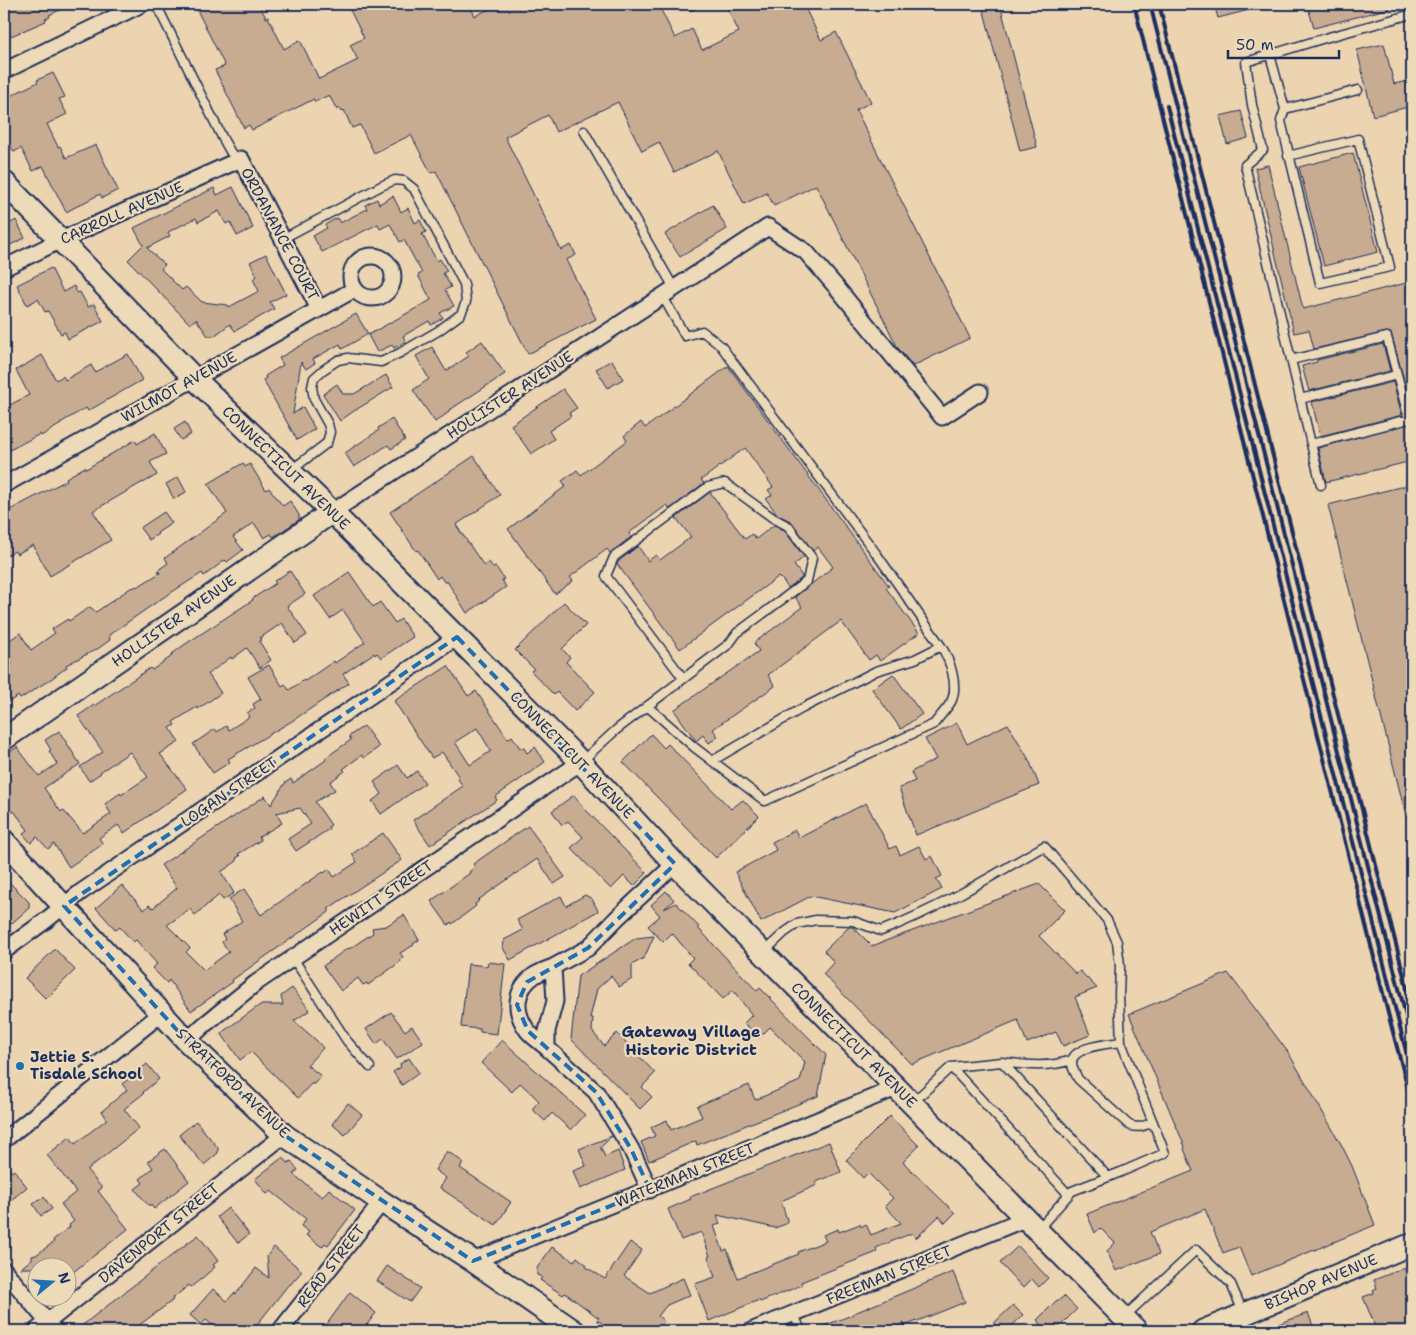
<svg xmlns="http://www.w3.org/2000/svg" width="1416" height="1335" font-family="'Shantell Sans',sans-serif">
<rect width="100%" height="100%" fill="#edd4b0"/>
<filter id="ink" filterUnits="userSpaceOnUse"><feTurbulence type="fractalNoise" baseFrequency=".02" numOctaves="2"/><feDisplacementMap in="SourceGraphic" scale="10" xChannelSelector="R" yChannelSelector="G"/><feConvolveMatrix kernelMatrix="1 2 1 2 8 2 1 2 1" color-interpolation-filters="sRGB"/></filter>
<g filter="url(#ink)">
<path fill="#c8ac92" stroke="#1b2f5e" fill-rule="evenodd" d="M4 4H73L49 15 50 17 45 19 46 21 4 39Z
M194 4H259L266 18 268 17 284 49 300 40 319 79 358 60 350 45 364 38 347 4H417L421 11 435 4H469L475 16 499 4H658L675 38 692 29 702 50 739 32 725 4H803L821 40 836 32 871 102 856 110 970 338 913 366 898 348 816 185 774 206 767 193 744 204 718 151 674 172 659 142 642 151 618 102 556 132 548 115 505 137 561 250 571 245 576 255 566 260 596 319 528 354 436 171 431 173 411 135 374 153 360 125 352 128 344 110 342 112 340 108 337 110 329 95 315 102 314 99 252 130 249 125 244 128 215 70 225 66Z
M982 4H1000L1037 147 1020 151Z
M1214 4H1257V8L1218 18Z
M1307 4H1391V8L1314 28Z
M1384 44 1394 84 1412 80V106L1373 116 1357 50Z
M53 73 65 97 59 99 67 114 47 124 58 147 60 146 66 158 96 145 118 190 102 198 100 194 66 212 43 166 33 171 21 148 14 152 10 145 7 146 4 139V99L38 82 37 80Z
M1241 111 1248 138 1227 144 1220 116Z
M1353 153 1378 252 1324 266 1299 167Z
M1268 165 1303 309 1406 283 1410 300 1407 301 1412 322V409L1391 333 1386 332 1314 349 1309 330 1294 333 1255 168Z
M233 187 253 228 237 236 230 222 226 224 219 211 198 222 196 218 168 232 170 236 147 248 165 265 161 269 182 290 186 287 202 302 228 305 229 307 259 291 253 279 257 276 250 262 266 254 286 294 270 302 274 309 235 331 230 324 214 336H208L196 319 190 324 128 260 143 245 134 228 214 188 217 195Z
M393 196 401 212 408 208 415 223 420 220 426 232 422 234 437 261 440 259 447 271 443 273 451 287 445 290 454 306 440 313 443 318 431 325 429 321 403 336 406 342 394 348 392 345 377 352 368 335 431 300 418 275 422 273 404 240 400 242 390 224 380 229 378 224 322 252 313 236 327 228 325 225 337 218 340 223 367 209 365 205 377 199 379 204Z
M713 205 727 229 680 257 665 234Z
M16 220 25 238 4 248V227Z
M51 268 63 292 74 286 77 293 80 292 88 307 94 304 103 321 68 339 65 332 61 334 48 311 45 312 38 299 27 305 17 285Z
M356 314 368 334 342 349 340 344 313 359 315 363 306 369 301 362 293 414 303 407 315 429 297 440 263 380 266 378 265 376 283 365 279 358Z
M482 341 505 374 448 411 449 412 435 422 413 390 429 379 416 356 432 347 446 371 469 356 466 352Z
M1383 344 1390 371 1309 391 1302 366 1317 362V360Z
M128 354 142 380 88 411 86 408 60 423 61 424 41 436 40 434 4 453V408L29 395 16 370 42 355 56 380 63 376 65 380 91 365 95 372Z
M612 360 623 379 608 388 596 369Z
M728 366 889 586 886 588 919 633 880 661 876 655 869 660 841 621 768 675 775 686 713 729 718 737 709 743 703 735 696 741 674 710 759 651 754 643 802 607 795 597 833 567 818 547 813 551 792 522 777 514 766 499 772 495 768 490 773 487 745 448 701 480 704 483 670 509 667 505 629 533 631 537 610 553 607 549 570 577 573 581 555 594 508 529 566 486 562 481 577 470 581 475 627 441 624 436 641 422 645 428Z
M386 375 393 387 354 411 340 421 323 394 337 384 343 394H354Z
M1393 382 1402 415 1320 436 1312 402Z
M563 389 577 408 569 413 571 416 549 431 554 439 531 454 511 425Z
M392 419 405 440 391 449 388 445 354 467 345 453 379 430 378 428Z
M185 422 191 434 181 440 174 429Z
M1412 423V461L1326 482 1318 448Z
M155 433 166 454 150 462 157 475 143 483V482L93 511 111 540 50 576 33 545 17 554 15 551 4 557V513L67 480 66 478 85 467 86 469 135 440 137 444Z
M474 456 500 495 456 525 484 566 489 562 493 568 496 567 504 579 502 580 506 587 467 613 447 581 445 583 440 576 437 579 418 550 416 551 390 512Z
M243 463 245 467 250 464 266 490 269 488 283 506 290 501 299 515V520L273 537 271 534 264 538 254 523 233 537 243 550 227 562 225 560 204 576 202 573 161 599 109 635 110 640 99 648 66 665 67 667 51 679 20 699 18 696 4 705V670L12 664 4 651V644L20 633 31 650 55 633 52 629 68 619 69 621 90 607 96 612 132 587 133 588 136 586 137 587 160 573 158 570 168 563 165 558 227 513 208 484Z
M178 477 186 492 174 499 166 484Z
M1412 484V823L1408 824 1328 505Z
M710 492 745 539 752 534 756 539 774 525 784 530 804 557 794 565 802 576V578L788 588 781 578 780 579 778 577 680 649 617 564 619 561 638 546 648 561 656 555 660 560 691 537 676 518Z
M164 512 172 523 157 533 158 534 149 540 140 528Z
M290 571 305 594 287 606 307 635 295 643 282 623 260 638 261 640 259 641 271 660 260 668 247 648 232 659 231 657 208 674 221 693 198 709 197 707 173 722 175 725 170 728 179 742 160 754 187 789 124 833 118 825 99 838 103 844 69 867 54 844 48 849 37 837 31 843 23 834 28 830 14 811 4 818V756L17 747 39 776 57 764 49 751 51 750 45 740 59 731 80 764 44 788 61 812 63 810 83 833 111 814 105 804 120 793 121 795 148 777 130 752 100 772 101 773 89 781 80 767 103 752 78 716 94 705V706L150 668 152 670 172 656V654L184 645 253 600 252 599 276 583 274 581Z
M349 572 373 607 380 602 395 623 401 619 413 637 381 658 377 653 375 655 374 653 343 674 349 683 292 721 228 759 230 762 213 773 193 744 215 729 217 732 226 726 229 730 249 717 247 713 255 708 253 704 261 699 248 677 269 665 282 686 285 684 289 690 304 680 305 681 334 661 335 663 365 642 343 610 330 619 314 596Z
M564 602 586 625 562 649 570 657 566 662 595 692 575 711 557 692 554 695 531 671 534 669 515 650Z
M448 666 468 696 476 691 508 739 512 736 520 748H524L527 753 535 747 545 762 495 797 497 800 430 845 413 820 463 786 457 778 459 777 442 752 432 758 394 701ZM477 728 491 751 470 765 455 742Z
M893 674 922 714 901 729 872 689Z
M957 723 967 744 1008 724 1029 760 1039 785 916 835 899 788 915 781 911 772 936 759 925 739Z
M364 726 379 747 364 758 362 755 343 769 345 771 330 782 335 790 315 802 331 825 328 827 329 829 296 851 288 839 311 824 300 808 276 813 282 823 259 837 261 840 238 854 240 856 236 858 237 861 221 872 234 893 223 900 219 895 195 915 190 909 167 925 190 948 186 952 204 970 229 952 222 942 225 939 222 934 242 921 229 899 244 889 261 915 323 872 324 873 329 869 334 877 357 862 352 854 383 833 402 860 329 908V912L232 980 233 982 191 1011 169 980 167 983 152 968 157 964 136 940 133 942 120 927 116 930 96 908 122 885 144 910 149 905 153 908 177 888 161 865 265 796 271 805 285 783 291 779 293 783 326 760 325 758 351 740 349 736Z
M651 734 664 748 668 744 731 809 743 800 759 816 716 858 623 762Z
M398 765 407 778 417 771 425 783 381 814 372 801 382 794 374 782Z
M574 795 583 807 647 873 634 886 624 876 611 889 571 848 583 837 568 821 562 825 552 811Z
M866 803 890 849 896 846 900 855 919 846 926 859 932 856 942 876 936 879 942 889 895 913 811 896 761 922 735 872 776 850 772 842 795 830 799 838Z
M528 826 565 877 554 884 537 859 478 900 479 901 475 904 476 906 452 924 451 922 448 925 431 901 470 873 469 872 475 867 473 864Z
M4 877 29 902V908L11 924 4 916Z
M1039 884 1065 910 1039 936 1076 974 1080 971 1097 988 1075 997 1090 1035 1063 1046 1056 1032 1027 1043 1018 1020 912 1064 823 974 834 962 824 951 849 927H853L872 946Z
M666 891 674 900 664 909 676 903 699 927 698 928 757 991 760 988 826 1055 818 1096 697 1145 696 1141 649 1161 641 1142 655 1136 651 1127 667 1120 671 1130 702 1117 697 1106 749 1085 755 1100 800 1081 805 1062 770 1027 759 1038 744 1023 752 1015 733 990 723 999 688 963 693 958 672 933 663 942 648 926 660 916 651 905Z
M585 895 592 899 598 911 510 960 503 948 504 940 523 930 517 920 561 896 566 906Z
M404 915 419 940 413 944 414 945 400 953 403 957 399 960 400 962 368 985 367 983 363 985 358 978 341 991 323 966 348 948 349 949 373 933 372 928 386 926Z
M654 936 644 958 632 965V979L619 987 611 976 597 989 590 1018H593L592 1031 604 1046 617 1033 655 1073 642 1087 652 1097 640 1109 571 1039 578 976 636 938Z
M55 949 75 970 46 999 25 978Z
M488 962 505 964 497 1034 480 1032V1029L461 1027 468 964 487 966Z
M1228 973 1288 1052 1341 1144 1352 1166 1375 1225 1251 1276 1239 1247 1223 1253 1205 1209 1150 1232 1159 1254 1116 1271 1107 1251 1115 1243 1100 1228 1095 1233 1087 1214 1193 1171 1184 1149 1185 1147 1129 1014Z
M292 988 310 1010 294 1021 316 1040 323 1048 307 1065 321 1076 314 1084H311L298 1098 251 1052 240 1060 221 1033 260 1005H283L281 996Z
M391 1012 405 1031 412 1026 423 1042 397 1059 383 1039 376 1044 366 1029Z
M502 1040 585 1115 571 1130 552 1113 545 1121 532 1109 539 1101 532 1094 520 1083 512 1092 481 1063Z
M409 1058 419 1073 402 1085 393 1072 401 1067 400 1064Z
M147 1064 159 1079 143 1092 144 1093 124 1109 139 1128 87 1170 102 1188 98 1191 128 1229 68 1276V1268H21L32 1259V1256L36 1255 54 1242 53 1240 70 1227 69 1225 74 1221 61 1204 76 1192 47 1155 70 1137 75 1144 107 1119 102 1111 127 1090 122 1084Z
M348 1103 362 1115 345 1135 332 1124Z
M890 1116 919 1146 903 1162 955 1213 945 1223 939 1216 916 1238 912 1233 876 1248 877 1252 801 1282 802 1285 760 1302 759 1300 709 1321 695 1284 715 1277 708 1257 710 1256 701 1232 681 1240 668 1209 691 1199 690 1197 829 1142 841 1172 816 1182 817 1185 781 1201 788 1223 775 1228 717 1215 720 1224 714 1226 723 1251 727 1249 738 1278 799 1254 798 1252 826 1241 823 1235 838 1229 839 1232 860 1224 861 1227 866 1224 871 1235 901 1223 885 1206 893 1198 868 1173 863 1178 846 1160Z
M196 1121 218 1148V1153L204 1165 179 1135Z
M612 1136 600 1148H601L605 1157 618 1151 625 1170 580 1189 573 1171 586 1166 579 1149Z
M165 1149 189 1181 154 1209 151 1205H148L135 1189 143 1183 140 1179 153 1168 148 1161Z
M447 1151 463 1162 460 1168 511 1202 496 1225 440 1188 446 1178 435 1170Z
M283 1157 288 1163 291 1161 298 1170 293 1174 322 1197 329 1189 355 1210 328 1245 325 1243 322 1247 306 1235 309 1232 301 1226 306 1219 271 1191 267 1194 255 1179Z
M4 1162 11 1172 14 1170 27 1187 4 1206Z
M44 1197 52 1209 41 1216 33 1204Z
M228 1208 249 1234 238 1243 217 1217Z
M198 1235 218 1261 213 1265 215 1267 201 1279 191 1287 189 1285 173 1298 172 1301 131 1331H75Z
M630 1242 642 1250 624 1276 650 1293 683 1278 690 1295 667 1305 658 1316 664 1321 656 1331H614L597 1320 599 1318 565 1293 563 1295 540 1280 542 1277 537 1275V1268L552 1247 574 1261 577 1257 587 1265 586 1267 605 1279Z
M1018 1246 1048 1278 1039 1287 1032 1279 1023 1288 1000 1263Z
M274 1247 302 1271 290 1285 289 1284 252 1331H220L206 1320 201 1325 190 1315 213 1289 227 1301 234 1293 236 1294 256 1268 269 1278 267 1256Z
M387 1266 420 1288 410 1302 377 1281Z
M1404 1268 1410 1282 1412 1280V1331H1377L1363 1297 1374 1293 1373 1290 1377 1288 1374 1280Z
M953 1272 965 1302 933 1315 904 1326V1323L885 1331H813V1330L852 1315V1314Z
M350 1292 376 1313 362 1331H322Z
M1064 1296 1077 1309 1055 1331H1048L1037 1320 1057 1300 1058 1301Z
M1013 1305 1023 1315 1007 1331H1002L994 1323Z
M1308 1313 1315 1331H1262V1330Z"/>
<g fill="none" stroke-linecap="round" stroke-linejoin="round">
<g stroke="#1b2f5e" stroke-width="11">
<path id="lane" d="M156 4 223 139 231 153 240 159
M690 4 691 5
M1270 55 1285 109 1358 90
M1285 109 1281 121 1320 283 1390 267 1358 139 1288 156
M584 131 674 288
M282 239 381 186 395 180 404 181 414 189 464 284 466 302 461 314 438 331 400 353 381 362 348 358 338 360 323 370 314 378 312 387 314 399 328 424 330 432 327 443 290 471
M1291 360 1387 337 1409 419 1311 444C1289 351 1267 258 1245 165L1263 150 1252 105 1246 62 1325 38 1412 14
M1300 399 1397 375
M1311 444 1321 485
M647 706 694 747 765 801 934 724C939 717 946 710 951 702 959 686 950 660 941 646L878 556 721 346 702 331 685 336 662 295
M582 761 616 730 729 644 737 633 807 581 812 558 788 526 773 518 725 483 708 487 614 557 606 576 683 678
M712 761 801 709 876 671 915 659 941 646
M765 951 784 933 797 924 816 920 853 921 881 931C938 909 991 877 1044 846L1107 920 1117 942 1120 965 1119 995 1121 1042 1165 1153 1121 1172 1072 1191 1039 1228
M293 958 347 1041 370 1067
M1121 1042C1109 1044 1070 1046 1072 1064 1072 1069 1076 1074 1078 1079L1129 1125C1138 1129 1144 1126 1153 1122
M1002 1062C1027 1065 1047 1068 1072 1060
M951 1067 1002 1062 1108 1177
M913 1102 951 1067 1069 1195
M794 1314 801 1331
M1125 1316 1196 1250 1231 1284 1243 1312"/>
</g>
<g stroke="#1b2f5e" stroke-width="19">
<path id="street" d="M4 71 142 4
M351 277a21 21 0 1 1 42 0a21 21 0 1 1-42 0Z
M4 268 61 240 241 159 319 309
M4 485 355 289
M332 512 768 227 806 252 838 289 942 417 980 392
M4 951 45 921 81 892 457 637
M187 1041 204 1025 256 983 581 762
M547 1048C541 1042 532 1037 527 1030 513 1010 515 989 535 975 540 972 547 969 553 967
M4 1140 162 1013
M650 1190 631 1149 596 1092 547 1048V1031L555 1001 553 967 588 948 617 918 675 864
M473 1261 896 1088
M4 1270 55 1331
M36 1331 284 1135
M280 1331 382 1202
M751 1331 1027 1218"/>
</g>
<g stroke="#1b2f5e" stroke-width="25">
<path id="secondary" d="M4 182 194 378 332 512 572 753 675 864 1137 1331
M4 739 332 512
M4 841 187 1041 284 1135 382 1202 473 1261 574 1331
M1203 1331 1412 1244"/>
</g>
<use href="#lane" stroke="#eddab8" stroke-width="8"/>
<use href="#street" stroke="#eddab8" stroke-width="15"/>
<use href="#secondary" stroke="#eddab8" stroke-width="21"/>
<path stroke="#1b2f5e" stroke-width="4" d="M1134 4 1389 1017 1412 1104
M1150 4 1412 1040
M1159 4 1411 1004
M1167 106 1412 1075"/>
</g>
</g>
<path fill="none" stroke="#1f6fb2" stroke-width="4" stroke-dasharray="10 6" stroke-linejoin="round" d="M457 637 675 864 588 948 527 982 517 1005 528 1031 596 1092 631 1149 650 1190 473 1261 284 1135 187 1041 64 906Z"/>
<circle fill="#1f6fb2" stroke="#eddab8" stroke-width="2" cx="20" cy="1066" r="5"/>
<g text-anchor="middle" stroke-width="4.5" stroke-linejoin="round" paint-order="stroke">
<g font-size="15" fill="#1b2f5e" stroke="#eddab8">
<text transform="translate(122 213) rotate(-24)" y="5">CARROLL AVENUE</text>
<text transform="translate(280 234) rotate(62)" y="5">ORDANANCE COURT</text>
<text transform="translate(179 387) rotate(-29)" y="5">WILMOT AVENUE</text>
<text transform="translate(510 395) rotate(-33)" y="5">HOLLISTER AVENUE</text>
<text transform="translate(286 468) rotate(44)" y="5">CONNECTICUT AVENUE</text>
<text transform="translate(174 621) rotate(-35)" y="5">HOLLISTER AVENUE</text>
<text transform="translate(572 755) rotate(46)" y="5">CONNECTICUT AVENUE</text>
<text transform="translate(229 792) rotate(-34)" y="5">LOGAN STREET</text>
<text transform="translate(381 898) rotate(-34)" y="5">HEWITT STREET</text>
<text transform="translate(854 1045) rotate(45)" y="5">CONNECTICUT AVENUE</text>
<text transform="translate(233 1083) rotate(44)" y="5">STRATFORD AVENUE</text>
<text transform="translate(685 1175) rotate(-22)" y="5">WATERMAN STREET</text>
<text transform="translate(159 1233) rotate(-39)" y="5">DAVENPORT STREET</text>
<text transform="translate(331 1266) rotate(-52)" y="5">READ STREET</text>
<text transform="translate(889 1275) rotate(-22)" y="5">FREEMAN STREET</text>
<text transform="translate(1321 1282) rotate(-23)" y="5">BISHOP AVENUE</text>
</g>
<g font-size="15" font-weight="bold" fill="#1b2f5e" stroke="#eddab8" text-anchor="start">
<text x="30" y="1062">Jettie S.<tspan x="30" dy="17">Tisdale School</tspan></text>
</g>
<g font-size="16" font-weight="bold" fill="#1b2f5e" stroke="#eddab8">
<text x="691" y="1037">Gateway Village<tspan x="691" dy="18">Historic District</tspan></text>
</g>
</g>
<rect width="1416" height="1335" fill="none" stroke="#eddab8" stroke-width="20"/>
<rect x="10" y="10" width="1396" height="1315" fill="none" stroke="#1b2f5e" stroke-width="2" filter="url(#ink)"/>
<g transform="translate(52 1282) rotate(72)"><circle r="24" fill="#eddab8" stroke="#999694"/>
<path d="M0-4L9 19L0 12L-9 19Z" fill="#1f6fb2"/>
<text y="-8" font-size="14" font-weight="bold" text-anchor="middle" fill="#1b2f5e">N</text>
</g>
<path d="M1228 50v8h111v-8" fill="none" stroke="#1b2f5e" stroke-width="2.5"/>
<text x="1236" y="50" font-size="15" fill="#1b2f5e" stroke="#eddab8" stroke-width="4" paint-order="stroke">50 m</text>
</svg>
